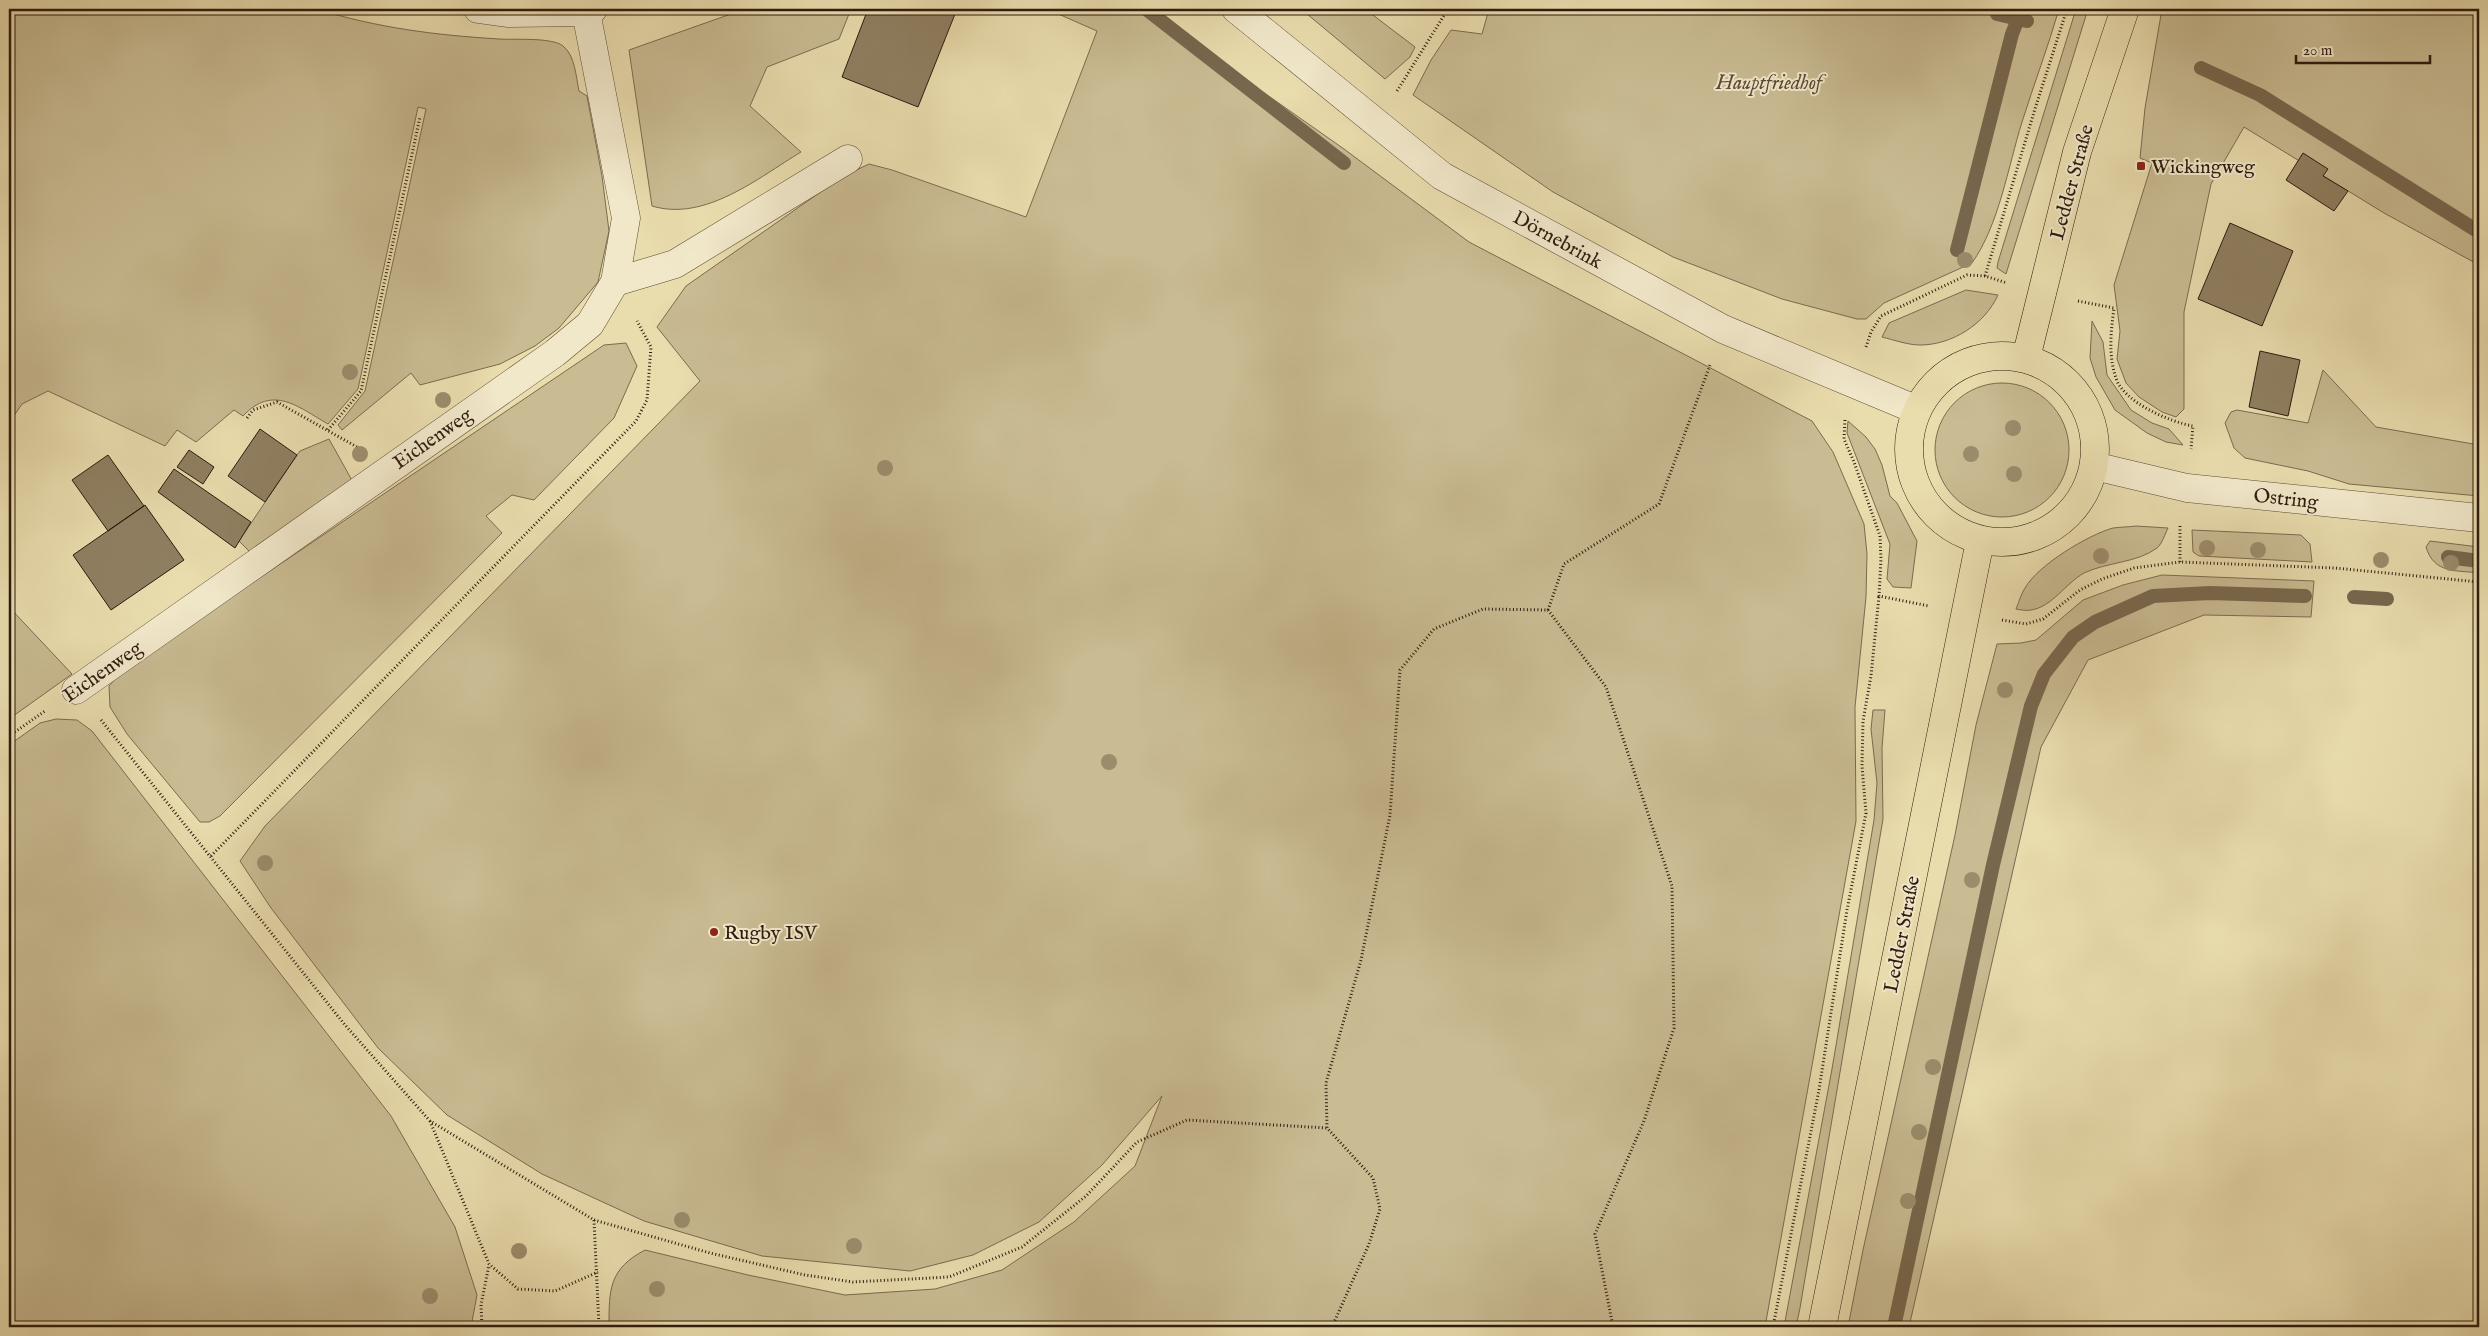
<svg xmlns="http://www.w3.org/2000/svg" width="2488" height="1336" font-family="'IM FELL English',serif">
<rect width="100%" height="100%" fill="#e9dcad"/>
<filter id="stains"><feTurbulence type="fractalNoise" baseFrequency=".004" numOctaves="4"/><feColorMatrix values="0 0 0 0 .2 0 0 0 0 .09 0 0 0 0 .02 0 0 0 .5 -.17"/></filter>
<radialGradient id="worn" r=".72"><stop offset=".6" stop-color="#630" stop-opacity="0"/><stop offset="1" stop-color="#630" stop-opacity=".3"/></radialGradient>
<path fill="#c9bb92" stroke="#7b6b50" d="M9 9H316C379 28 434 35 499 39 514 40 552 37 563 46 575 55 576 77 579 91L587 96 602 176 609 231 598 282 559 328 535 346 500 364 420 385 411 373 342 430 338 425 365 391 426 109 418 107 358 389 328 424C298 407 273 384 243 416L234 410 196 442 177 430 165 446 48 391 22 404 9 423Z
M745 9H851L839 39 767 67 750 106 801 152C758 178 705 222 652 206L629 50Z
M1047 9H1145L1344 149 1469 242 1812 421 1833 452 1864 524 1867 554 1866 597 1855 707 1856 821 1765 1327H609C609 1289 609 1269 645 1250L748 1275 845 1295 935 1289 1002 1270 1074 1222 1135 1166 1162 1096 1102 1165 1039 1222 973 1255 910 1271 762 1256 644 1221 542 1174 447 1115 378 1048 271 908 240 861 265 826 700 381 657 327 686 286 842 177 869 164 892 170 1026 217 1097 31Z
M1301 9H1365L1415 47 1410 57 1385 79Z
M1489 9H2059C2048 47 2034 84 2022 122 2008 167 1999 225 1972 263L1884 303 1866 319H1857L1782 299 1673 257 1553 192 1413 95 1431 60 1451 30 1482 34Z
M2076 9H2088L2006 274 1997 268 1998 262Z
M2162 9H2479V265L2384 213 2244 127 2211 184 2184 312V409L2176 417 2162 412 2139 397 2126 383 2117 359 2120 331 2114 285 2152 163 2140 158 2145 108Z
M1966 290 1998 295C1985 324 1952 345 1920 345 1908 345 1894 340 1882 337L1889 323Z
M2092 321 2103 342 2107 375 2131 410 2152 423 2169 429 2183 445 2166 442 2147 433 2115 410 2096 377 2090 358Z
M626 343 637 366 614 418 534 500 512 495 486 516 502 533 220 816 209 822H200L127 734 110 707 109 686 122 671 604 345Z
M2323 370 2376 427 2479 445V496L2349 484 2308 471 2245 458 2234 448 2225 423 2231 412 2237 410 2308 423Z
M1935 450a67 67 0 1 1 134 0a67 67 0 1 1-134 0Z
M1848 421 1866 437 1875 449 1882 465 1890 496 1897 503 1917 541 1911 588 1893 587 1887 579 1890 544 1847 433Z
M329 439 354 484 251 553 239 541 297 455 300 451Z
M2136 526 2168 528C2165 534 2162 544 2157 548 2137 563 2107 562 2084 573 2066 583 2052 607 2031 610 2027 611 2021 610 2016 609 2019 602 2021 594 2025 588 2038 565 2088 535 2113 528 2121 527 2129 527 2136 526Z
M2192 530 2301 535 2310 544 2312 562 2199 556 2193 552Z
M2430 541 2479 547V573C2456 570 2434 574 2426 547Z
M2162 575 2314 581 2311 617 2204 615 2088 660 2041 747 1909 1327H1848L1863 1250 1955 835 1976 725 1997 644 2021 643 2036 640 2083 600 2123 585Z
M9 607 72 674 9 719Z
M1873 710H1885L1882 748 1883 819 1800 1308 1796 1327H1784L1832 1069 1874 820 1877 783 1871 729Z
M56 719 77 720 92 731 391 1116 455 1227 477 1295 471 1327H9V745L40 723Z"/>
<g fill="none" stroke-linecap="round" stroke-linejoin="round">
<path stroke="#77674d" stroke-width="14" d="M1146 9 1344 163
M1997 14 2027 21
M2201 68 2260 95 2479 232
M1957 250 2012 34 2022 9
M2448 557 2479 561
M2354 597 2387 599
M1894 1327 1993 865 2031 706 2044 674 2073 637 2095 622 2153 596 2210 593 2305 596"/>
</g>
<path fill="#8f7f61" stroke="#2d1b0f" d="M868 9H957L918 107 842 77Z
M2303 153 2328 169 2323 176 2348 191 2334 211 2286 180Z
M2230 223 2293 251 2262 326 2198 299Z
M2260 351 2300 360 2288 416 2249 407Z
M260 429 297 455 265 502 228 476Z
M189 450 214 467 203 484 177 467Z
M108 455 144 506 108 531 72 480Z
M174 469 251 522 235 548 158 492Z
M145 505 184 560 111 610 73 555Z"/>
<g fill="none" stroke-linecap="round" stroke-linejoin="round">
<g stroke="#5c4b36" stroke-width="29">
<path id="minor" d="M478 9 507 13 586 12 593 9
M1236 9 1442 176 1723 329 1917 410
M615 282 675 264 848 159
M2094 466 2187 488 2479 518
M76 690 555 353 590 324 615 282 626 218 586 12"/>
</g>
<g stroke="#2d1b0f" stroke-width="29">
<path id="major" d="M1909 449a93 93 0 1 1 186 0a93 93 0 1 1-186 0Z
M2026 358 2077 152 2125 9
M1822 1327 1980 541"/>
</g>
<path stroke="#2d1b0f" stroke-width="3" stroke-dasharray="1 2.5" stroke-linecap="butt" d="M1397 91 1448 9
M1985 276 2034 112 2067 9
M2078 301 2114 308C2111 331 2108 355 2116 378 2123 402 2170 422 2193 426L2191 449
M1866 347 1871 332 1881 316 1967 275 1985 276 2007 283
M247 418 253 410 277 402 357 447
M1845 420 1844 439 1854 462 1880 536 1881 559 1879 596 1929 606
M328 430 361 391 420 117
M2180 562V525
M1548 610 1564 564 1659 504 1710 365
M2002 620 2026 624 2043 619 2080 590 2102 579 2134 568 2180 562 2335 568 2479 582
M101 720 345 1025 430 1121 594 1220 599 1327
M9 736 45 711
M211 856 636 421 647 400 651 347 637 321
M430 1121 489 1264 518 1289 555 1291 598 1272
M594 1220 710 1253 805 1275 853 1282 949 1277 1022 1247 1086 1196 1137 1142 1187 1120 1327 1128
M482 1327 481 1305 489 1265
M1332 1327 1369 1244 1380 1209 1373 1178 1327 1128 1326 1083 1361 960 1390 815 1400 670 1434 629 1483 609 1548 610 1606 687 1672 886 1674 1028 1644 1121 1595 1234 1613 1327
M1773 1327 1819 1090 1847 910 1866 813 1862 766 1863 721 1871 676 1879 596"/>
<use href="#minor" stroke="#f1e8ca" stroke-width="28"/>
<use href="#major" stroke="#e9dcad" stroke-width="28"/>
</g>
<g fill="#9b8c6c">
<circle cx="1965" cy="260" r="8"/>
<circle cx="350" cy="372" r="8"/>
<circle cx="443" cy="400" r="8"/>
<circle cx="2013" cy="428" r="8"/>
<circle cx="360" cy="454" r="8"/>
<circle cx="1971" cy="454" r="8"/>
<circle cx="885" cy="468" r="8"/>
<circle cx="2014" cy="474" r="8"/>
<circle cx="2207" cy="548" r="8"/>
<circle cx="2258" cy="550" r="8"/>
<circle cx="2101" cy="556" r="8"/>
<circle cx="2381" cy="560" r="8"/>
<circle cx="2451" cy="563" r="8"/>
<circle cx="2005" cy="690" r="8"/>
<circle cx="1109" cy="762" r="8"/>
<circle cx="265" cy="863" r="8"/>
<circle cx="1972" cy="880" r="8"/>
<circle cx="1933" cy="1067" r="8"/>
<circle cx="1919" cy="1132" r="8"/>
<circle cx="1908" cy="1201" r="8"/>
<circle cx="682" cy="1220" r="8"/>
<circle cx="854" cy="1246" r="8"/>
<circle cx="519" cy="1251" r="8"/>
<circle cx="657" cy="1289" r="8"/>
<circle cx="430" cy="1296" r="8"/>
</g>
<g fill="#8f2418" stroke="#f1e8ca" stroke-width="2">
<rect x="2136" y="161" width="10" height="10" rx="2.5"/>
<circle cx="714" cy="932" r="5"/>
</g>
<g text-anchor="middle" stroke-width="4" stroke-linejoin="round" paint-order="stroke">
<g font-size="20" font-style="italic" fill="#5c4b36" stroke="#f1e8ca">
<text x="1769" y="89">Hauptfriedhof</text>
</g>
<g font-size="20" fill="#2d1b0f" stroke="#f1e8ca" text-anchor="start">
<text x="2151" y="173">Wickingweg</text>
<text x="724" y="939">Rugby ISV</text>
</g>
<g font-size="20" fill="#2d1b0f" stroke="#f1e8ca">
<text transform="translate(2071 182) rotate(-75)" y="7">Ledder Straße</text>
<text transform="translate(1558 239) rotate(29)" y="7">Dörnebrink</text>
<text transform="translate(432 438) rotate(-35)" y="7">Eichenweg</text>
<text transform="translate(2286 498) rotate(6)" y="7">Ostring</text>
<text transform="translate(102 671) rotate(-35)" y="7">Eichenweg</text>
<text transform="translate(1901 934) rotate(-79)" y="7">Ledder Straße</text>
</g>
</g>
<rect width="2488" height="1336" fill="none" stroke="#e9dcad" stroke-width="30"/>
<rect x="10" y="10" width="2468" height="1316" fill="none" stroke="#2d1b0f" stroke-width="2.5"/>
<rect x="15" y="15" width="2458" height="1306" fill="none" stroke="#2d1b0f"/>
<path d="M2296 55v8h134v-8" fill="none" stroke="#2d1b0f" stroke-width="2.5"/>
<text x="2303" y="55" font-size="15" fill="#2d1b0f" stroke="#f1e8ca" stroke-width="4" paint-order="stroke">20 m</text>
<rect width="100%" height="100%" filter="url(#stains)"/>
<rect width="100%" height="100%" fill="url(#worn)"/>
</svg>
